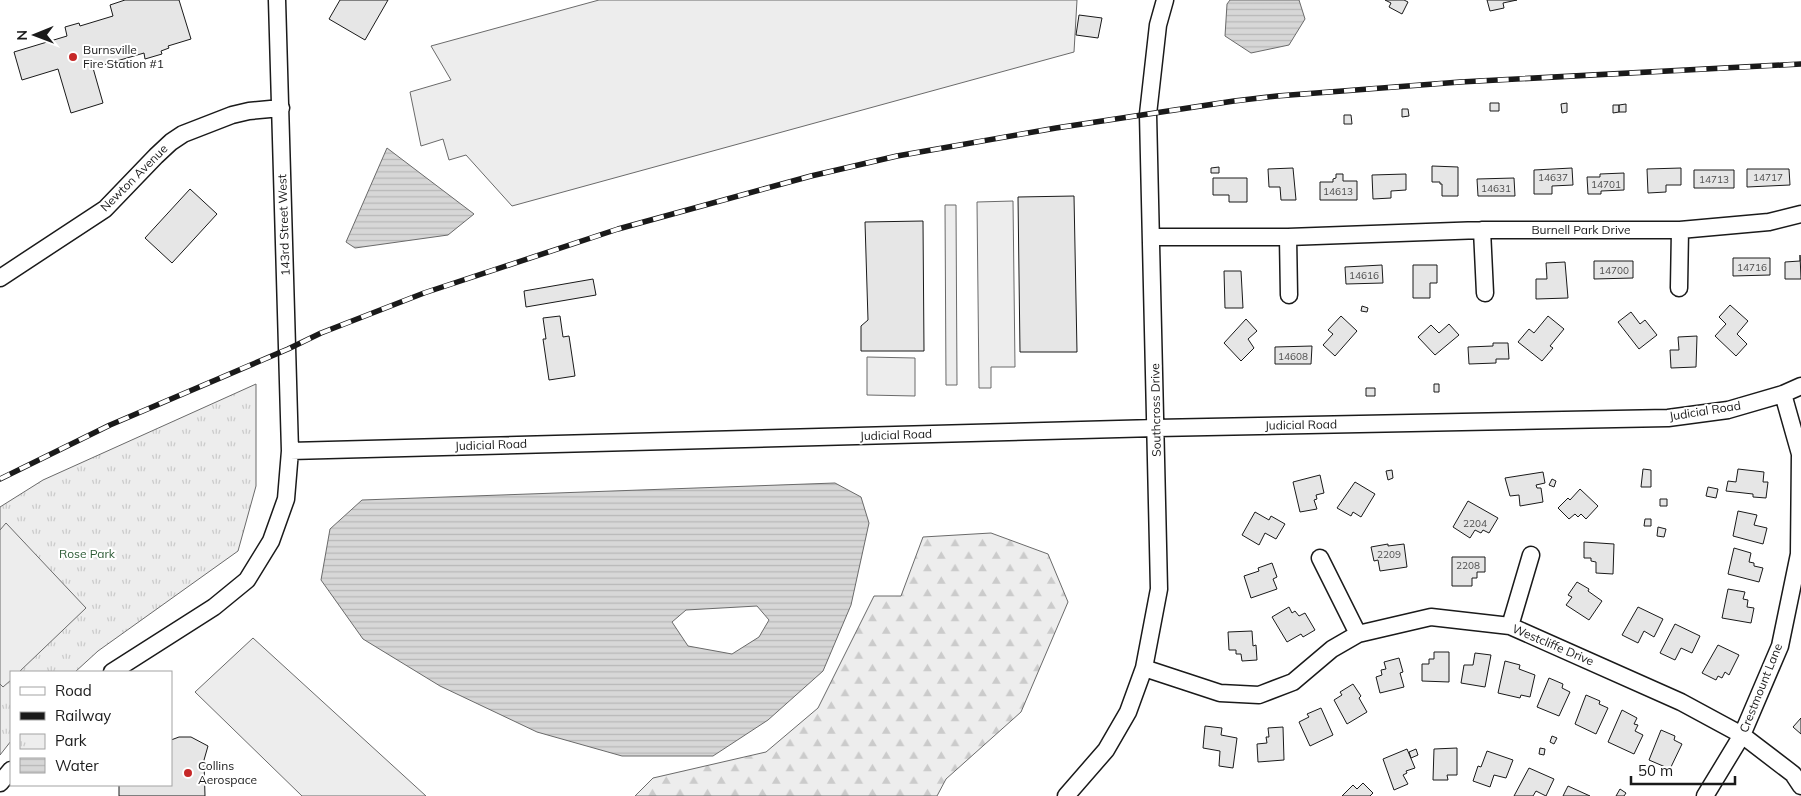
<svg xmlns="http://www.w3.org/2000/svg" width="1801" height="796" font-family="Mulish,sans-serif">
<defs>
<pattern id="forest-firs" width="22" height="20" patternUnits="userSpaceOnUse" patternTransform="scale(1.25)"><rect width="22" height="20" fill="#ededed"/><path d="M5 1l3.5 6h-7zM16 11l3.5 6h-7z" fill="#cbcbcb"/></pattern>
<pattern id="park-tufts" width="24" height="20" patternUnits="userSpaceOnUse" patternTransform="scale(1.25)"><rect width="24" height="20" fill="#ededed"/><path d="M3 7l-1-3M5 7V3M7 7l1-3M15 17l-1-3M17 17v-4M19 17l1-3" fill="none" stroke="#cbcbcb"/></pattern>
<pattern id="water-rules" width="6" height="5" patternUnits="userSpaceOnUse" patternTransform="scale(1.25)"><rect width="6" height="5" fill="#d7d7d7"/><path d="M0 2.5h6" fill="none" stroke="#b8b8b8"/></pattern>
</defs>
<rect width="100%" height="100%" fill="#fff"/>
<path fill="url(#forest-firs)" stroke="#6a6a6a" d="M991 533 1048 554 1068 602 1021 712 946 779 937 796H635L653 778 766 752 818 708 874 596H901L923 537Z"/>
<path fill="url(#park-tufts)" stroke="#6a6a6a" d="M256 384V486L238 551 98 651 75 672H11V741L0 755V507L43 480Z"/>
<path fill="#ededed" stroke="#6a6a6a" d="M599 0H1077L1074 52 512 206 466 155 449 160 443 139 421 146 410 92 451 80 431 46Z
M1013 201 1015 367H991V388H979L977 202Z
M945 205H956L957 385H946Z
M867 357 915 358V396L867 395Z
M6 523 86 608 19 672H11V680L3 687 0 684V530Z
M253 638 426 796H302L195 692Z"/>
<path fill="url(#water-rules)" stroke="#6a6a6a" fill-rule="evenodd" d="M1230 0H1299L1305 19 1289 45 1251 53 1225 36 1227 4Z
M387 148 474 214 448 235 355 248 346 242Z
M835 483 861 497 869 523 851 605 823 671 768 720 713 756H622L537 732 440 686 363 639 321 580 330 529 362 500ZM757 606 769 620 759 637 732 654 688 646 672 622 686 610Z"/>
<path fill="#e6e6e6" stroke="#1a1a1a" d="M125 0H179L191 39 168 46 169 48 161 51 162 54 145 59 144 53 93 68 103 103 71 113 58 69 22 80 14 52 67 36 65 27 79 23 80 26 113 16 110 5Z
M340 0H388L365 40 329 19Z
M1385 0H1404L1408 2 1402 14 1389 7 1391 3Z
M1487 0H1517L1503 3 1504 8 1490 11Z
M1079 15 1102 18 1098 38 1076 35Z
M1490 103H1499V111H1490Z
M1567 103V112L1562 113 1561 104Z
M1626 104V112H1619V105Z
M1613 105H1619V112L1613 113Z
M1402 109H1408L1409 116 1402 117Z
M1344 115H1351L1352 124H1344Z
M1432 166 1458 167V196H1442V184H1440V182H1432Z
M1219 167V173H1211V168Z
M1293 168 1296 200H1281L1280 187H1269L1268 169Z
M1572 168 1573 185 1552 186V194H1534V170Z
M1681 168V185H1666V192L1648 193 1647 169Z
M1747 169H1789L1790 185 1747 187Z
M1694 170H1734V188H1694Z
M1624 173V190L1601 191V194H1588L1587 177H1600V174Z
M1336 174H1343V181H1357V200H1320V182H1333V179L1336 178Z
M1406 174V190L1391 191V198L1373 199 1372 175Z
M1213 178H1247V202H1229V195H1213Z
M1514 178 1515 196H1478L1477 179Z
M190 189 217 214 172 263 145 238Z
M1074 196 1077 352H1020L1018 197Z
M923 221 924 351H861V326L868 320 865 222Z
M1800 255 1801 279H1785V262L1800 261Z
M1733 258H1770V275L1733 276Z
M1594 261H1633V278L1594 279Z
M1565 262 1568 298 1536 299V279H1547L1546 263Z
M1382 265 1383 283 1346 284 1345 267Z
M1413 265H1437V283H1430V298H1413Z
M1224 271H1241L1243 308H1225Z
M593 279 596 295 526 307 524 291Z
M1730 305 1748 321 1737 334 1747 344 1736 356 1715 336 1726 324 1719 317Z
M1362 306 1368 308 1367 312 1361 311Z
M1631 312 1640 324 1645 320 1657 335 1639 349 1618 322Z
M560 316 563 337 569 336 575 376 549 380 543 339H546L543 318Z
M1341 316 1357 331 1335 356 1323 345 1333 334 1328 330Z
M1548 316 1564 329 1550 346 1553 348 1542 361 1518 342 1529 329 1534 333Z
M1246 319 1257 331 1248 339 1254 348 1241 361 1224 343Z
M1449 324 1459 335 1435 355 1418 337 1431 325 1439 333Z
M1697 336 1696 367 1671 368 1670 350H1679L1678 337Z
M1493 343H1508L1509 359H1496V363L1469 364 1468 347 1493 346Z
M1312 346 1311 364H1275V347Z
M1434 384H1439V392H1434Z
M1366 388H1375V396H1366Z
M1643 469 1651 470V487H1641Z
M1738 469 1764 472 1763 482H1768L1766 498 1753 497V494L1726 491 1728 481 1736 482Z
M1392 470 1393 478 1388 480 1386 471Z
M1543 472 1545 483 1536 485 1537 488H1541L1543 502 1520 506 1519 495 1510 496 1505 478Z
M1320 475 1324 493 1316 495 1317 499 1314 500 1317 509 1300 512 1293 482Z
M1552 479 1556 481 1554 487 1549 485Z
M1355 482 1375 494 1361 517 1353 512 1351 516 1337 508Z
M1708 487 1718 489 1716 498 1706 496Z
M1580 489 1598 506 1586 519 1581 514 1578 517 1575 514 1569 519 1558 508 1568 498 1570 500Z
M1660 499H1667V506H1660Z
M1468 501 1498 518 1489 533 1483 530 1481 533 1475 530 1470 538 1453 527Z
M1738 511 1757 515 1754 525 1767 528 1763 544 1733 536Z
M1255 512 1269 520 1271 516 1285 524 1276 539 1265 533 1259 545 1242 535Z
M1645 519H1651V526H1644Z
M1658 527 1666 529 1664 537 1657 536Z
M1584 542 1614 544 1613 574 1596 573V562L1591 561V558H1584Z
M1388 544V546L1404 544 1407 567 1380 571 1378 560 1374 561 1371 547Z
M1734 548 1751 553 1749 562 1754 563V566L1763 568 1759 582 1728 574Z
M1452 557H1485V572H1477V578H1472V586H1452Z
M1272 563 1277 577 1273 579 1277 589 1251 598 1244 576 1259 571 1258 568Z
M1577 582 1589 589 1588 591 1602 601 1589 620 1566 605 1572 597 1568 595Z
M1728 589 1745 592 1743 599 1748 600 1747 607 1754 608 1751 623 1722 618Z
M1289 607 1292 613 1295 611 1299 616 1305 613 1315 630 1303 637 1301 634 1287 642 1272 617Z
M1638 607 1663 619 1654 637 1644 631 1638 643 1622 635Z
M1675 624 1700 636 1692 653 1681 648 1675 660 1660 653Z
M1252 631 1253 646 1256 645 1257 660 1242 661 1241 654H1236V650H1229L1228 632Z
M1718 645 1739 655 1729 675 1725 672 1722 678 1718 676 1716 680 1702 673Z
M1434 652H1449V682L1422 681V664H1429V659H1434Z
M1475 653 1491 655 1485 687 1461 683 1464 665H1473Z
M1399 658 1403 672 1400 673 1404 687 1380 693 1376 677 1382 675 1381 670 1386 669 1384 662Z
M1505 661 1520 665 1519 669 1535 675 1530 697 1521 695 1520 698 1498 693Z
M1549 678 1563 684 1562 688 1570 692 1559 716 1537 707Z
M1353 684 1361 696 1359 698 1367 712 1347 724 1334 700 1342 695 1340 692Z
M1586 695 1600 701 1599 704 1608 708 1596 734 1575 724Z
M1321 708 1333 735 1310 746 1299 722 1309 717 1307 714Z
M1622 710 1637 718 1634 724 1638 725 1635 731 1643 735 1634 754 1608 742Z
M1801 718V734L1793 727Z
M1205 726 1222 728 1221 735 1237 738 1233 768 1219 766 1220 751 1203 748Z
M1283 727 1284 760 1258 762 1257 744 1267 743 1266 737H1269L1268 728Z
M1661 730 1675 736 1674 740 1682 744 1670 769 1649 760Z
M1552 736 1557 738 1554 744 1550 742Z
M179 737H191L208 746 204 760 205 796H119V785H171V740Z
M1457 748V775H1447L1448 780H1433L1434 749Z
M1540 748 1545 749 1544 755 1539 754Z
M1407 749 1415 768 1406 771 1407 773 1403 775 1408 784 1394 790 1383 759Z
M1416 749 1418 755 1411 758 1409 752Z
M1487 751 1513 760 1506 778 1494 775 1490 787 1473 781 1478 766 1481 767Z
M1529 768 1554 779 1546 796 1536 791 1533 796H1514Z
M1363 783 1373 793 1370 796H1342L1353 785 1357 789Z
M1568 786 1590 796H1563Z
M1620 789 1626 793 1624 796H1616Z"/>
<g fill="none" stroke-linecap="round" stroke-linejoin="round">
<g stroke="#1a1a1a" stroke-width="19">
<path id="minor" d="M277 0 290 451
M1482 230 1485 293
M1151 237H1288L1482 230H1680L1769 222 1801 214
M1288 237 1289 295
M0 278 105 209 156 156 171 142 183 134 232 115 249 111 281 108
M1679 288 1680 230
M1320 558 1358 634
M1510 626 1531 555
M1144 668 1220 693 1259 695 1293 682 1332 649 1358 634 1431 617 1510 626 1681 702 1742 735 1793 774 1801 786
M112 672 214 607 247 580 271 541 286 499 290 451 1156 428 1668 418 1728 410 1783 394 1801 386
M0 783 11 770
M1066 796 1106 750 1128 712 1144 668 1159 589 1148 114 1158 25 1165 0
M1705 796 1742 735 1780 646 1799 554 1800 454 1783 394"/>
</g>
<use href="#minor" stroke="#fff" stroke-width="16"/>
<g stroke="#1a1a1a" stroke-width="5.5">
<path id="rail" d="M0 479 110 425 288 349 321 333 424 293 618 229 811 176 897 156 1056 128 1234 101 1277 96 1460 82 1801 64"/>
</g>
<use href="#rail" stroke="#fff" stroke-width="4" stroke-dasharray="11" stroke-linecap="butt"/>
</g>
<g fill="#c62828" stroke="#fff" stroke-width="2">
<circle cx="73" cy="57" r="5"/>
<circle cx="188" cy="773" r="5"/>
</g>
<g text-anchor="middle" stroke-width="4" stroke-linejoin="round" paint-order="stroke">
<g font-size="10" fill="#4d4d4d">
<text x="1553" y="181">14637</text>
<text x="1768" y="181">14717</text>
<text x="1714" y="183">14713</text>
<text x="1606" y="188">14701</text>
<text x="1496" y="192">14631</text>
<text x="1338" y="195">14613</text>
<text x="1752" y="271">14716</text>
<text x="1614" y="274">14700</text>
<text x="1364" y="279">14616</text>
<text x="1293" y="360">14608</text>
<text x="1475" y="527">2204</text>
<text x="1389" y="558">2209</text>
<text x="1468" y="569">2208</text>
</g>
<g font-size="12" fill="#1a1a1a" stroke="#fff" text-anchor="start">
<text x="83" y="54">Burnsville<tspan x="83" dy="14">Fire Station #1</tspan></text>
<text x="198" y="770">Collins<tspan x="198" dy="14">Aerospace</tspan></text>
</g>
<g font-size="12" fill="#1a1a1a" stroke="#fff">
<text transform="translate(134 178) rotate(-45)" y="4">Newton Avenue</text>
<text transform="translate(284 225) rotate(-92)" y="4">143rd Street West</text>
<text x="1581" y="234">Burnell Park Drive</text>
<text transform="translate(1156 410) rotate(-91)" y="4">Southcross Drive</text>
<text transform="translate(1705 411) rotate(-9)" y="4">Judicial Road</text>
<text transform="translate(1301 425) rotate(-1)" y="4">Judicial Road</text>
<text transform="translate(896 435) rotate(-2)" y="4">Judicial Road</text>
<text transform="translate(491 445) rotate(-2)" y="4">Judicial Road</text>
<text transform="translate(1553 645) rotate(23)" y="4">Westcliffe Drive</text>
<text transform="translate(1761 688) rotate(-68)" y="4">Crestmount Lane</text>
</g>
<g font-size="12" fill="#2b5a34" stroke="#fff">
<text x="87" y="558">Rose Park</text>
</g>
</g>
<rect x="10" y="671" width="162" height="115" fill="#ffffff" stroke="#a3a3a3"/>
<rect x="20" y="687" width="25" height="8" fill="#ffffff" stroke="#a3a3a3"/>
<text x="55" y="696" font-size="15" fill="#1a1a1a">Road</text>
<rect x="20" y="712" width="25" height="8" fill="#1a1a1a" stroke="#a3a3a3"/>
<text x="55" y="721" font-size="15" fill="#1a1a1a">Railway</text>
<rect x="20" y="734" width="25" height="15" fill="url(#park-tufts)" stroke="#a3a3a3"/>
<text x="55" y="746" font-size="15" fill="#1a1a1a">Park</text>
<rect x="20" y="758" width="25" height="15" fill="url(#water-rules)" stroke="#a3a3a3"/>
<text x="55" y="771" font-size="15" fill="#1a1a1a">Water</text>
<g transform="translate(35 35) rotate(269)" stroke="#ffffff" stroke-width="4" paint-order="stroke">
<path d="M0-4L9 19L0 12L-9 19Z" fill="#1a1a1a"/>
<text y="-8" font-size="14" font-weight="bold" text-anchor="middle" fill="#1a1a1a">N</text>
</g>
<path d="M1631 776v8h104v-8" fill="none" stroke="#1a1a1a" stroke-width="2.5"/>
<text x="1638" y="776" font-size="15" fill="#1a1a1a" stroke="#ffffff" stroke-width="4" paint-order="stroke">50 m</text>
</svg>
